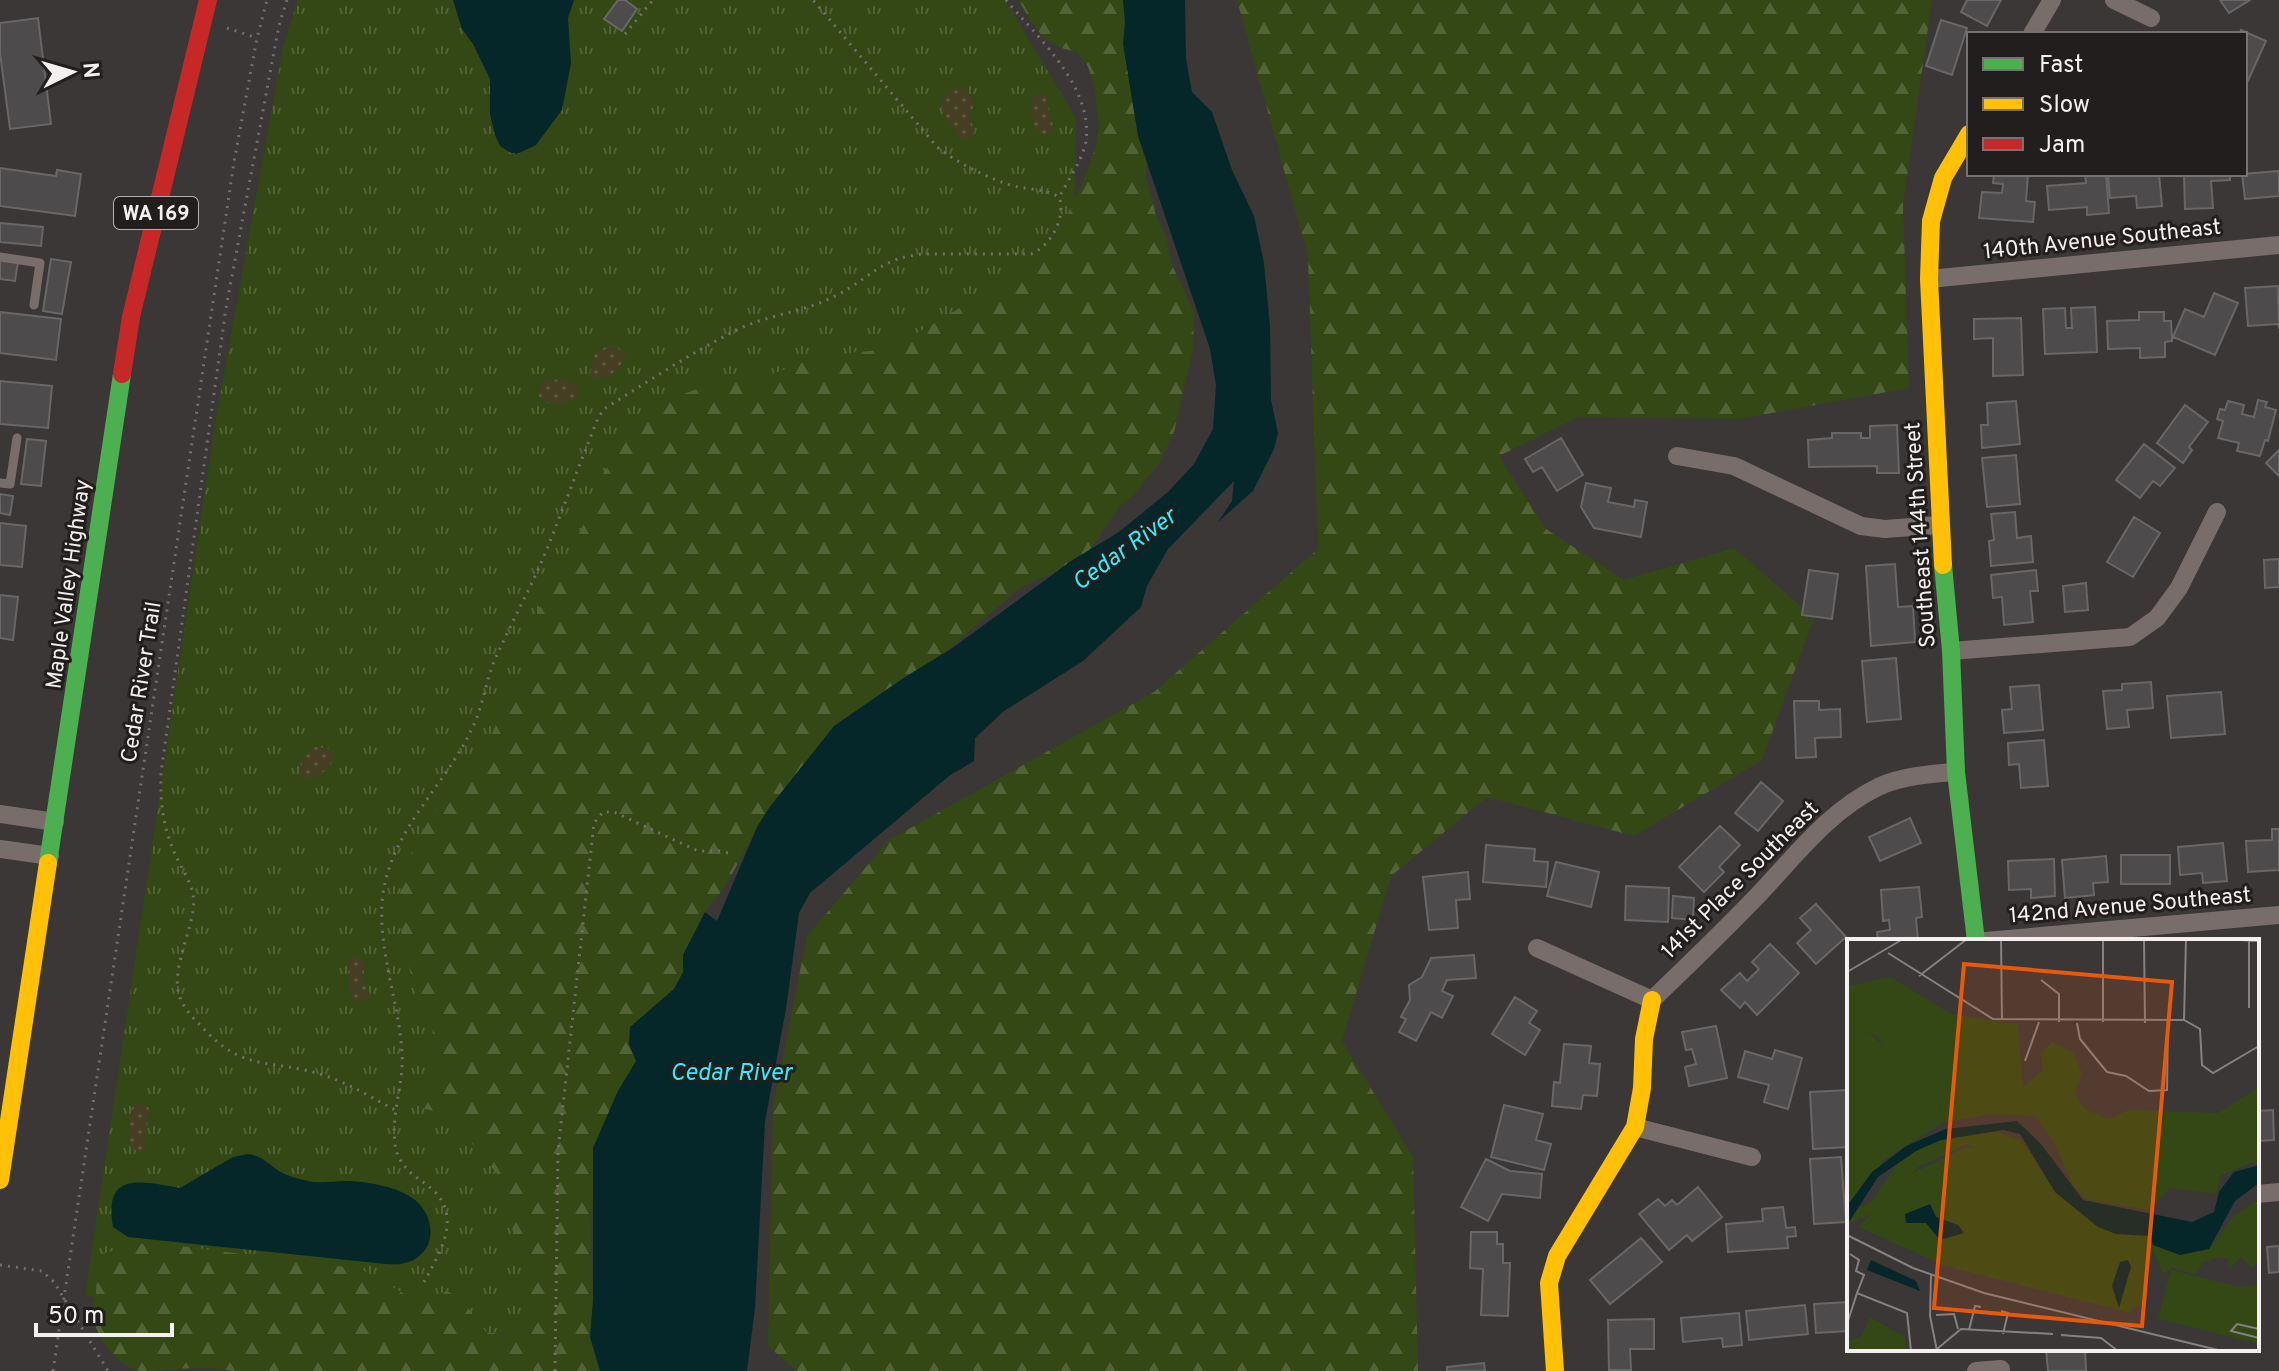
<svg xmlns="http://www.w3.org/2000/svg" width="2279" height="1371" font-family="Overpass,sans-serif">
<defs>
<pattern id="grass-tufts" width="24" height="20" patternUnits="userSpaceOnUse" patternTransform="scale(2)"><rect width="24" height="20" fill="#334815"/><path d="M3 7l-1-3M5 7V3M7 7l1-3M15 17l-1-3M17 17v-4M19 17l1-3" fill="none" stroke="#516337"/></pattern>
<pattern id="forest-firs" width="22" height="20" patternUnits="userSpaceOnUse" patternTransform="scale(2)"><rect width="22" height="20" fill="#334815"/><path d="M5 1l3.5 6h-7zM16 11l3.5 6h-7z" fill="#516337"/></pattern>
<pattern id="sand-dots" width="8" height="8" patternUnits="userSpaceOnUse" patternTransform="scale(2)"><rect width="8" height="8" fill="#463e22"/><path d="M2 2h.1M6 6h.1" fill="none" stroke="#615a42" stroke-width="1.8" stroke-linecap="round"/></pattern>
</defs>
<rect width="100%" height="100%" fill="#3a3736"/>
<path fill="url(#grass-tufts)" d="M298 0H1005L1076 118 1074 223 546 1114 528 1336 85 1296 215 424 283 47Z"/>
<path fill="url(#forest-firs)" d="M1018 0H1139L1148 137 1146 177 1157 219 1166 236 1172 265 1194 312 1193 349 1174 432 1158 465 1134 494 1119 507 1088 552 1075 564 1021 587 928 667 905 677 834 726 769 808 724 888 705 912 683 955V972L674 989 629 1044 636 1061 618 1091 593 1148 595 1167 591 1225 593 1300 590 1337 600 1371H233C202 1364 171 1371 140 1371 118 1367 97 1337 92 1316 91 1309 95 1300 96 1292 97 1279 96 1267 98 1255L137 1244 156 1243 361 1269 410 1297H429L447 1291 463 1301 486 1332 505 1335 522 1325 530 1307 532 1287 516 1249 504 1182 455 1123 439 1112 421 1108V1089L435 1077 432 1019 419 1004 403 946 398 907 404 868 430 815 484 753 499 717 519 685 526 668 538 610 560 574 591 508 596 485 606 469 654 404 709 385 765 377 819 356 890 349 982 295 1000 292 1017 284 1045 260 1083 182 1096 146 1099 126 1094 86 1088 67 1077 52C1041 45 1037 29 1018 0Z
M1237 0H1932L1903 205 1909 388 1739 419 1578 417 1499 456 1546 529 1624 580 1734 548 1814 618 1762 760 1634 836 1487 797 1391 876 1342 1041 1413 1157 1418 1371H797L768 1346 773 1107 807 936 889 840 1154 692 1318 549 1308 257Z"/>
<path fill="url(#sand-dots)" d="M964 87 974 101 973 108 968 113 975 131 972 137 963 139 956 134 941 108V103L951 90Z
M1039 92 1047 97 1049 116 1053 122 1050 134C1031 137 1031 114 1032 100Z
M607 346 617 347 626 353V359L610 376 595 379 590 374 594 355Z
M547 379C561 380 580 379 578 397 559 409 522 404 547 379Z
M315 747 327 748 336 755C330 767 318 782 303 778 295 764 305 756 315 747Z
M352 958H360L366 964 362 980 371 995 362 1002 353 1000C350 993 347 969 349 961Z
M140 1104 148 1107 151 1112 145 1130 146 1148 140 1152 131 1148C128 1140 128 1112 133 1106Z"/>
<path fill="#05272a" d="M453 0H574L568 18 571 63 562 110 536 145 517 154 509 152 500 146 495 135 490 114V79L473 44 462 29Z
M1123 0H1185L1186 59 1192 92 1212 112 1232 170 1254 216 1264 263 1270 327 1271 400 1278 433 1274 449 1253 491 1218 522 1232 501 1234 481 1168 549 1147 586 1141 607 1083 661 1004 711 975 738 974 761 949 776 810 893 799 913 786 1009 765 1122 755 1308 747 1371H600L590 1337 593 1300V1148L618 1091 636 1061 629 1044 630 1027 674 989 683 972V955L705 912 717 921 757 827 769 808 834 726 905 677 954 647 1071 561 1119 532 1168 492 1194 464 1213 429 1216 385 1210 349 1138 136 1123 44 1125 22Z
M248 1154C262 1156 267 1163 279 1171 287 1176 299 1179 308 1181 320 1184 333 1181 345 1181 365 1181 394 1186 411 1197 437 1214 439 1254 405 1263 399 1265 392 1264 386 1264L128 1237 113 1227C103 1171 141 1181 180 1188L233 1157Z"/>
<path fill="#4e4b4c" stroke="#686666" stroke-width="2" d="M618 0H625L637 9 622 31 604 19Z
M1967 0H2001L1987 26 1961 12Z
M2220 0H2250L2229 13Z
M38 18 51 124 10 129 0 53V23Z
M1941 20 1967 28 1952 75 1926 66Z
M2241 30 2266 41 2245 87V34H2239Z
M0 168 56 176 57 170 81 174 75 216 0 206Z
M2279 171V196L2245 199 2242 174Z
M1994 174H2028L2026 201 2035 202 2033 222 1979 218 1982 192 2002 193 2003 184 1993 183Z
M2085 174H2106L2109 213 2087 215V207L2049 210 2047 186 2086 183Z
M2108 174H2159L2162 206 2137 208 2136 196 2110 198Z
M2184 174H2230V180L2211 181 2213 208 2185 209Z
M0 223 43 227 41 246 0 242Z
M51 259 71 262 62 314 43 311Z
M0 260 18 262 15 281 0 279Z
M2278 286 2279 329 2278 324 2248 326 2245 288Z
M2214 293 2238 303 2215 355 2173 337 2185 309 2204 317Z
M2095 307 2097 352 2045 354 2043 309 2065 308 2066 328H2072L2071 308Z
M0 312 61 319 56 360 0 353Z
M2139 312H2164V321H2171L2172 341 2165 342V357L2140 358V348L2108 349 2107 321 2139 320Z
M2021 318 2023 375 1993 376V338L1974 339V319Z
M0 381 52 386 48 428 0 424Z
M2258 400 2267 402 2265 407 2276 410 2268 441 2265 440 2260 456 2237 451 2239 443 2218 438 2223 421 2217 419 2220 409 2225 410 2228 401 2244 405 2242 414 2254 417Z
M2016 401 2020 444 1982 448 1981 425H1988L1987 403Z
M2185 405 2208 422 2189 447 2192 450 2183 463 2157 443Z
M1897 425 1899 473H1877V466L1809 467 1808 440 1832 438V433H1861V438H1870V426Z
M1561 438 1583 475 1557 491 1542 467 1533 472 1525 459Z
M27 439 46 441 41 486 21 484Z
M2144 444 2175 468 2160 486 2153 481 2140 498 2116 480Z
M2279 450V476L2266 463Z
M2016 455 2020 504 1987 507 1982 458Z
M1586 483 1611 488 1608 502 1634 507 1635 500 1647 502 1641 537 1594 528 1581 507Z
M0 494 13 496 10 515 0 513Z
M2015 512 2017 538 2031 536 2033 562 1991 566 1989 541 1994 540 1991 514Z
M2134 517 2160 533 2133 577 2107 562Z
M0 523 26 526 22 567 0 565Z
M2279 559V587L2265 588 2264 560Z
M1895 564 1898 607 1913 606 1915 642 1871 646 1866 566Z
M1809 570 1838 574 1832 619 1802 615Z
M2036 570 2038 591H2030L2033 622 2004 625 2002 597 1993 598 1991 575Z
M2086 583 2088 610 2065 612 2063 586Z
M0 595 18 597 13 640 0 638Z
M1896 658 1901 719 1867 722 1862 661Z
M2151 682 2153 708 2127 710 2129 727 2107 729 2103 691 2122 690V684Z
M2039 685 2043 730 2004 733 2002 710 2012 709 2010 687Z
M2221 692 2225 734 2171 738 2167 696Z
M1794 701H1819V710L1840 709 1841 737 1815 738 1816 757 1796 758Z
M2044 740 2048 786 2021 788 2019 764 2009 765 2008 743Z
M1761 782 1783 801 1758 831 1735 813Z
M1910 818 1921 843 1880 861 1869 837Z
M1720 826 1740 845 1719 867 1724 872 1704 892 1679 867Z
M2272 829H2279V870L2248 872 2246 841 2272 840Z
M2223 843 2227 881 2203 883 2202 873 2180 875 2178 847Z
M1486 845 1535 849 1534 861 1548 862 1546 887 1483 882Z
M2121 855H2170V884H2121Z
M2106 856 2108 882 2093 883 2094 895 2065 898 2062 860Z
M2054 859 2055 896 2031 898V889L2009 890 2008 861Z
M1556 862 1599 872 1591 907 1547 896Z
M1468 872 1470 899 1456 900 1458 928 1429 930 1423 877Z
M1626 886 1669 888 1668 922 1625 920Z
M1919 887 1922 917 1916 918 1918 941H1878L1877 932 1890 930 1889 920 1883 921 1881 890Z
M1673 896 1694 898 1693 920 1672 918Z
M1816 904 1846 937 1816 964 1797 943 1811 930 1800 918Z
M1770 944 1799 973 1757 1015 1745 1002 1740 1008 1721 990 1740 973 1747 981 1759 969 1752 962Z
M1474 955 1476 978 1447 980 1442 991 1453 996 1442 1018 1431 1012 1416 1041 1399 1032 1406 1019 1401 1017 1410 1000 1409 985 1422 977 1431 958Z
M1515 997 1537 1011 1529 1023 1540 1030 1525 1055 1492 1034Z
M1716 1026 1727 1078 1689 1086 1685 1067 1696 1064 1692 1049 1686 1050 1682 1032Z
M1564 1044 1591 1046 1589 1063 1600 1064 1597 1096 1583 1095 1581 1109 1552 1106 1554 1082 1560 1083Z
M1775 1050 1802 1058 1788 1109 1764 1102 1769 1085 1738 1077 1745 1051 1772 1059Z
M1848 1090 1849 1147 1813 1149 1810 1092Z
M1504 1105 1543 1114 1536 1140 1551 1144 1544 1170 1491 1157Z
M2273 1110 2274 1140 2257 1141V1111Z
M1841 1157 1846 1222 1814 1224 1810 1159Z
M1486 1159 1510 1171 1542 1174 1540 1198 1502 1194 1488 1221 1461 1207Z
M1698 1187 1722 1217 1692 1241 1687 1235 1669 1250 1639 1214 1658 1199 1665 1206 1672 1200 1677 1205Z
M1783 1207 1786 1228 1795 1227 1796 1236 1787 1237 1788 1248 1728 1252 1726 1224 1763 1221 1762 1209Z
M1471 1232H1497V1244H1503V1263H1510L1508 1316 1481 1315 1483 1269 1470 1268Z
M1641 1238 1662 1262 1610 1304 1590 1280Z
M2279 1246V1272L2269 1273 2267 1247Z
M1849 1302V1331L1816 1333 1814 1304Z
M1805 1305 1808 1334 1749 1340 1746 1311Z
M1739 1313 1742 1345 1723 1347 1722 1338 1683 1342 1681 1318Z
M1654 1319V1349H1630L1631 1370H1609L1608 1320Z
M2046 1349H2085L2086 1371H2048Z
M1484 1363 1485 1371H1447V1367Z"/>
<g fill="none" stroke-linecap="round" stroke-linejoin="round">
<path stroke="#766e6c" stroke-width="3" stroke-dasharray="2 6" stroke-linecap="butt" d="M287 0 279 25 226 308 161 773C160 803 163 828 176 856 181 867 191 882 193 895 198 920 173 960 178 990 180 1004 191 1016 200 1025 245 1075 270 1057 326 1076 350 1084 374 1099 397 1111
M1006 0C1038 38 1093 86 1086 141 1083 159 1068 180 1060 196
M227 28 257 38
M625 34 653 0
M0 1265 42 1271 54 1282 108 1371
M424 1282C438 1256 461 1221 436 1193 429 1186 420 1180 412 1174 403 1166 396 1156 395 1143 391 1113 404 1084 402 1053 399 1002 379 955 382 903 387 831 448 785 475 722 483 703 486 683 493 664 509 627 529 591 545 554 563 509 580 463 598 418L604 409C649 381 695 350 743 327 773 314 808 311 837 295 872 277 881 257 925 254H1031C1050 247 1067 217 1059 197 1044 188 1027 190 1010 185 984 176 959 164 937 147L813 0
M53 1371 234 162 257 38 267 0
M555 1371 558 1151 594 823 603 812H614L698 851H720L732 854"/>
<path stroke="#786d6b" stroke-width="9" d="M0 257 40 263 34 305
M0 483 10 484 17 438"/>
<path stroke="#786d6b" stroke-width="18" d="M2114 0 2151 18
M2032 34 2052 0
M1929 279 2279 245
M1677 456 1734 466 1861 526 1885 529 1940 525
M1951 651 2130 637 2157 618 2179 588 2217 512
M0 814 55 822
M0 849 50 856
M1985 941 2279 915
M1537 948 1652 1000C1688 965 1725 930 1760 893 1797 854 1829 811 1878 787 1902 776 1930 774 1956 772
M1635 1127 1752 1157
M2257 1194 2279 1192
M1976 1371 2001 1369"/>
<path stroke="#4caf50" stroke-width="18" d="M1943 565 1951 651 1956 772 1976 941
M48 863 122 374"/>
<path stroke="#ffc107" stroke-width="18" d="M1943 565 1929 279 1931 221 1943 178 1969 134
M0 1180 48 863
M1555 1371 1549 1283 1557 1256 1635 1127 1642 1088 1644 1039 1652 1000"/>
<path stroke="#c62828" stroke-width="18" d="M122 374 131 317 208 0"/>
</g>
<g text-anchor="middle" stroke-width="6" stroke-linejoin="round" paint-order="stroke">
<rect fill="#211e1d" stroke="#b5b1b0" stroke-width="2" x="114" y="197" width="84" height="32" rx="6"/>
<g font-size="20" font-weight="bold" fill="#f4f0ef">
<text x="156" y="220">WA 169</text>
</g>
<g font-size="22" fill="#f4f0ef" stroke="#211e1d">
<text transform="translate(2102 238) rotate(-6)" y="8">140th Avenue Southeast</text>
<text transform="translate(1919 535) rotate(-94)" y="8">Southeast 144th Street</text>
<text transform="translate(67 584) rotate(-82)" y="8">Maple Valley Highway</text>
<text transform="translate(140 682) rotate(-81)" y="8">Cedar River Trail</text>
<text transform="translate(1739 879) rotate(-45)" y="8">141st Place Southeast</text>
<text transform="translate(2130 904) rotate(-5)" y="8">142nd Avenue Southeast</text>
</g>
<g font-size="24" font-style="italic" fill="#32eefc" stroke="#211e1d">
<text transform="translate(1124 549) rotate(-36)" y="8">Cedar River</text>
<text x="731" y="1080">Cedar River</text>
</g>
</g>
<g transform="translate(1847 939)">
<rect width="412" height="412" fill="#3a3736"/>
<path d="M21 94 45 113 51 130 91 160 96 184 38 220 0 267V101ZM119 208 135 210 263 302 296 307 284 374 98 327 11 288 66 234Z" fill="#334815"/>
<path d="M44 38 104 75 171 86 176 148 196 131 193 114 205 103 226 113 235 133 228 155 238 170 262 180 281 171 371 174 412 148V221L374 236 369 255 323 249 301 271 239 260 226 246 207 204 188 177 143 175 96 184 91 160 51 130 30 97 21 94 0 101V47ZM150 193 175 202 208 253 251 288 269 295 303 296 306 306 333 316 362 310 387 277 412 259V320L406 330 394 318 382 331 381 319H368L357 323 348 335 325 329 316 335 306 311 296 366 278 371 284 332 294 308 273 309 260 320 219 317 157 276 144 219 121 205 71 228 32 272 0 285 13 268 24 263 54 219 91 198ZM23 378 58 398 60 412H0V402L14 398Z" fill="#334815"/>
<path d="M324 331 392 348 412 345V405L311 380Z" fill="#334815"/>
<path d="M355 342 380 348 370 392 344 386ZM412 349V385L387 379 396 359Z" fill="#334815"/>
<path d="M170 182 194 205 236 261 345 283 367 273 372 253 387 233 412 226V244L388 262 362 310 333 316 306 306 303 297 269 295 251 288 208 253 173 195 156 191 94 201 69 212 31 238 0 286V267L25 233 59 207 99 190ZM83 265 89 278 111 286 117 294 93 301 79 284H59L58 275ZM24 321 69 342 73 352 20 331ZM281 321 284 328 272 369 265 347 273 323Z" fill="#05272a"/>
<path fill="none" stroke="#848180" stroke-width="2" d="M154 0 155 81M297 0 298 84M374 0 412 2M402 2V69M41 14 146 80 337 81 353 90 355 126 366 134 412 107M0 33 56 0M72 37 120 0M194 41 212 55V83M337 81 339 0M256 83V0M230 84 233 100 260 133M178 122 192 83M260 133 279 137 302 152 320 151 321 85M0 296 66 329 137 354 375 412M3 315 12 321 9 332 17 336 10 354M84 336 83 377 90 412M154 372 161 374 156 395M89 376 107 375 111 390M0 385 10 354 60 374 64 412M412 390 390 385 384 392 412 399M122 391 128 367 134 368M214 396 254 399 271 412M90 410 114 390 206 395"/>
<path fill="#e8590c" fill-opacity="0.15" stroke="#e8590c" stroke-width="4" d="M117 25 325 43 295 387 87 369Z"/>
<rect width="412" height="412" fill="none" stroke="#f4f0ef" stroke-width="4"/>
</g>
<rect x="1967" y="32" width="280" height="144" fill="#211e1d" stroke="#757271" stroke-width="2"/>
<rect x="1983" y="58" width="40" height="12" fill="#4caf50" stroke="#757271" stroke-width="2"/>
<text x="2039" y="72" font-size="24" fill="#f4f0ef">Fast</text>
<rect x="1983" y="98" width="40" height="12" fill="#ffc107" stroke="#757271" stroke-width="2"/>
<text x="2039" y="112" font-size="24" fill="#f4f0ef">Slow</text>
<rect x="1983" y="138" width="40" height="12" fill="#c62828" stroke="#757271" stroke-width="2"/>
<text x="2039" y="152" font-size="24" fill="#f4f0ef">Jam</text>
<g transform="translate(72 72) rotate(85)" stroke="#211e1d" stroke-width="6" paint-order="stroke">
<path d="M0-6L14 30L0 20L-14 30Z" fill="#f4f0ef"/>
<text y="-12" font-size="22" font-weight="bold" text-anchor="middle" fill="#f4f0ef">N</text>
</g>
<path d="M36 1323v12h136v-12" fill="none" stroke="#f4f0ef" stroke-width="4"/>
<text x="48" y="1323" font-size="24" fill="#f4f0ef" stroke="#211e1d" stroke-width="6" paint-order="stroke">50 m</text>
</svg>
